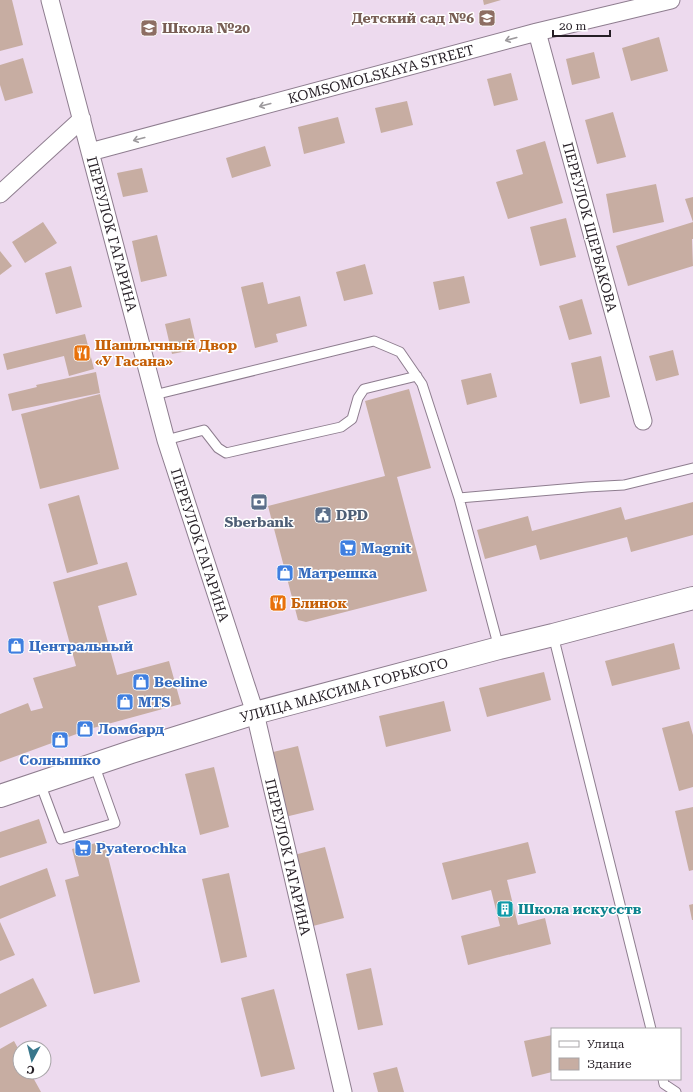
<svg xmlns="http://www.w3.org/2000/svg" width="693" height="1092" font-family="'Roboto Serif',serif">
<rect width="100%" height="100%" fill="#eddaee"/>
<path fill="#c7ada2" d="M0 0H12L23 45 0 51Z
M483 0H501L484 5Z
M659 37 668 71 631 81 622 48Z
M594 52 600 78 572 85 566 59Z
M23 58 33 93 5 101 0 85V65Z
M511 73 518 100 494 106 487 79Z
M407 101 413 125 381 133 375 108Z
M613 112 626 157 597 164 585 120Z
M338 117 345 143 304 154 298 127Z
M545 141 563 203 508 219 496 182 523 174 516 150Z
M265 146 271 166 232 178 226 158Z
M142 168 148 192 123 197 117 173Z
M656 184 664 222 613 233 606 194Z
M693 197V222L685 199Z
M566 218 576 257 540 266 530 227Z
M43 222 57 243 25 263 12 242Z
M693 222V239H692L693 266 628 286 616 246Z
M157 235 167 276 141 282 132 241Z
M0 251 12 266 0 275Z
M365 264 373 294 344 301 336 272Z
M71 266 82 307 56 314 45 273Z
M464 276 470 303 439 310 433 282Z
M263 282 268 304 300 296 307 326 276 334 278 342 255 348 241 287Z
M582 299 592 334 569 340 559 306Z
M190 318 197 349 172 354 165 324Z
M85 334 94 369 69 376 64 356 7 370 3 354Z
M673 350 679 375 656 381 649 356Z
M601 356 610 397 580 404 571 363Z
M96 372 100 393 12 411 8 394 37 387 36 385Z
M491 373 497 397 467 405 461 380Z
M409 389 431 468 397 477 427 591 306 622 298 620 268 506 385 476 365 401Z
M100 394 119 469 40 489 21 414Z
M79 495 98 564 67 573 48 504Z
M693 502V535L631 552 627 537 540 560 536 545 485 559 477 530 528 516 532 531 621 507 625 520Z
M127 562 137 595 98 606 117 675 169 661 181 704 93 728 0 762V714L28 703 31 711 43 708 33 678 76 666 53 582Z
M674 643 680 669 612 686 605 661Z
M544 672 551 700 487 717 479 688Z
M444 701 451 731 386 747 379 716Z
M689 721 693 735V787L679 791 662 728Z
M298 746 314 810 285 817 269 753Z
M214 767 229 827 200 835 185 774Z
M693 807V870L689 871 675 811Z
M39 819 47 843 0 858V832Z
M104 841 140 982 94 994 65 880 79 876 72 849Z
M528 842 536 873 507 880 518 925 545 918 551 944 468 965 461 936 500 926 491 890 452 900 442 863Z
M325 847 344 918 313 926 294 855Z
M47 868 56 896 0 919V886Z
M229 873 247 957 221 963 202 879Z
M693 904V920H692L689 905Z
M0 922 15 955 0 961Z
M371 968 383 1025 358 1030 346 974Z
M33 978 47 1006 0 1028V994Z
M274 989 295 1069 261 1077 241 998Z
M552 1035V1072L532 1077 524 1041Z
M14 1041 20 1052V1072H30L41 1092H0V1049Z
M397 1067 404 1092H378L373 1073Z"/>
<g fill="none" stroke-linecap="round" stroke-linejoin="round">
<g stroke="#8e7d8f" stroke-width="11">
<path id="lane" d="M154 395 374 341 400 352 422 384 459 498 499 648
M166 440 204 430 218 448 226 453 341 427 352 419 358 398 364 389 417 376
M459 498 587 487 624 485 693 468
M553 635 651 1029
M40 783 61 839 115 823 94 764
M663 1079 664 1084 676 1092"/>
</g>
<g stroke="#8e7d8f" stroke-width="19">
<path id="street" d="M50 0 166 440 255 713 343 1092
M537 32 643 421
M90 152 537 32 671 0
M0 194 82 119"/>
</g>
<g stroke="#8e7d8f" stroke-width="24">
<path id="secondary" d="M0 796 131 752 255 713 499 648 553 635 693 598"/>
</g>
<use href="#lane" stroke="#fff" stroke-width="9"/>
<use href="#street" stroke="#fff" stroke-width="17"/>
<use href="#secondary" stroke="#fff" stroke-width="22"/>
</g>
<defs><path id="oneway-shaft" d="M-6 0H5M1.5-3L5.5 0L1.5 3" fill="none" stroke-width="1.6" stroke-linecap="round" stroke-linejoin="round"/></defs>
<g stroke="#9d9a9d">
<use href="#oneway-shaft" transform="translate(511 39) rotate(165)"/>
<use href="#oneway-shaft" transform="translate(265 105) rotate(165)"/>
<use href="#oneway-shaft" transform="translate(139 139) rotate(165)"/>
</g>
<defs>
<g id="school-square" transform="scale(0.9)"><rect x="-9" y="-9" width="18" height="18" rx="4" fill="#8d6e63" stroke="#fff"/><path d="M0-5L7-2L0 1L-7-2ZM-4 1L0 2.5L4 1V4Q0 6-4 4Z" fill="#fff"/></g>
<g id="restaurant-square" transform="scale(0.9)"><rect x="-9" y="-9" width="18" height="18" rx="4" fill="#e8710a" stroke="#fff"/><path d="M-5-6h1v4h1v-4h1v4h1v-4h1v5L-1.5 .5V6h-2V.5L-5-1ZM5-6V6H3V1.5H1.5Q1.5-4 5-6Z" fill="#fff"/></g>
<g id="bank-square" transform="scale(0.9)"><rect x="-9" y="-9" width="18" height="18" rx="4" fill="#5c6f8a" stroke="#fff"/><path d="M-6-4H6V4H-6ZM0-2.3a2.3 2.3 0 1 0 0 4.6a2.3 2.3 0 1 0 0-4.6Z" fill="#fff"/></g>
<g id="civic-square" transform="scale(0.9)"><rect x="-9" y="-9" width="18" height="18" rx="4" fill="#5c6f8a" stroke="#fff"/><path d="M-.6-6.5H3V-4.5H.6V-3L4-1V1h2V6H-6V1h2V-1L-.6-3ZM-1.2 2.5V6h2.4V2.5Z" fill="#fff"/></g>
<g id="supermarket-square" transform="scale(0.9)"><rect x="-9" y="-9" width="18" height="18" rx="4" fill="#3f7fe0" stroke="#fff"/><path d="M-6-5.5h2.5l.6 2H6L4.5 2H-2.5L-4.4-4H-6ZM-1.5 3.2a1.3 1.3 0 1 0 .1 0ZM3 3.2a1.3 1.3 0 1 0 .1 0Z" fill="#fff"/></g>
<g id="shop-square" transform="scale(0.9)"><rect x="-9" y="-9" width="18" height="18" rx="4" fill="#3f7fe0" stroke="#fff"/><path d="M-5-2.5h2.3a2.7 3.5 0 0 1 5.4 0H5L5.5 6h-11ZM-1.5-2.5h3a1.5 2.3 0 0 0-3 0Z" fill="#fff"/></g>
<g id="building-square" transform="scale(0.9)"><rect x="-9" y="-9" width="18" height="18" rx="4" fill="#0f9aa8" stroke="#fff"/><path d="M-4-6H4V6H1V3H-1V6H-4ZM-2.5-4.3h1.7v1.8h-1.7ZM.8-4.3h1.7v1.8H.8ZM-2.5-1h1.7V.8h-1.7ZM.8-1h1.7V.8H.8Z" fill="#fff"/></g>
</defs>
<g fill-rule="evenodd">
<use href="#school-square" x="487" y="18"/>
<use href="#school-square" x="149" y="28"/>
<use href="#restaurant-square" x="82" y="353"/>
<use href="#bank-square" x="259" y="502"/>
<use href="#civic-square" x="323" y="515"/>
<use href="#supermarket-square" x="348" y="548"/>
<use href="#shop-square" x="285" y="573"/>
<use href="#restaurant-square" x="278" y="603"/>
<use href="#shop-square" x="16" y="646"/>
<use href="#shop-square" x="141" y="682"/>
<use href="#shop-square" x="125" y="702"/>
<use href="#shop-square" x="85" y="729"/>
<use href="#shop-square" x="60" y="740"/>
<use href="#supermarket-square" x="83" y="848"/>
<use href="#building-square" x="505" y="909"/>
</g>
<g text-anchor="middle" stroke-width="3" stroke-linejoin="round" paint-order="stroke">
<g font-size="14" font-weight="bold" fill="#785e54" stroke="#fff" text-anchor="end">
<text x="474" y="23">Детский сад №6</text>
<text x="162" y="33" text-anchor="start">Школа №20</text>
</g>
<g font-size="14" fill="#251e25" stroke="#fff">
<text transform="translate(381 74) rotate(-15)" y="5">KOMSOMOLSKAYA STREET</text>
<text transform="translate(590 227) rotate(75)" y="5">ПЕРЕУЛОК ЩЕРБАКОВА</text>
<text transform="translate(112 234) rotate(75)" y="5">ПЕРЕУЛОК ГАГАРИНА</text>
<text transform="translate(200 545) rotate(72)" y="5">ПЕРЕУЛОК ГАГАРИНА</text>
<text transform="translate(344 690) rotate(-15)" y="5">УЛИЦА МАКСИМА ГОРЬКОГО</text>
<text transform="translate(288 857) rotate(77)" y="5">ПЕРЕУЛОК ГАГАРИНА</text>
</g>
<g font-size="14" font-weight="bold" fill="#c56008" stroke="#fff" text-anchor="start">
<text x="95" y="350">Шашлычный Двор<tspan x="95" dy="16">«У Гасана»</tspan></text>
<text x="291" y="608">Блинок</text>
</g>
<g font-size="14" font-weight="bold" fill="#4e5e75" stroke="#fff" text-anchor="start">
<text x="336" y="520">DPD</text>
<text x="259" y="527" text-anchor="middle">Sberbank</text>
</g>
<g font-size="14" font-weight="bold" fill="#366cbe" stroke="#fff" text-anchor="start">
<text x="361" y="553">Magnit</text>
<text x="298" y="578">Матрешка</text>
<text x="29" y="651">Центральный</text>
<text x="154" y="687">Beeline</text>
<text x="138" y="707">MTS</text>
<text x="98" y="734">Ломбард</text>
<text x="60" y="765" text-anchor="middle">Солнышко</text>
<text x="96" y="853">Pyaterochka</text>
</g>
<g font-size="14" font-weight="bold" fill="#0d838f" stroke="#fff" text-anchor="start">
<text x="518" y="914">Школа искусств</text>
</g>
</g>
<rect x="551" y="1028" width="130" height="52" fill="#ffffff" stroke="#a8a5a8"/>
<rect x="559" y="1041" width="20" height="6" fill="#ffffff" stroke="#a8a5a8"/>
<text x="587" y="1048" font-size="12" fill="#251e25">Улица</text>
<rect x="559" y="1058" width="20" height="12" fill="#c7ada2" stroke="#a8a5a8"/>
<text x="587" y="1068" font-size="12" fill="#251e25">Здание</text>
<g transform="translate(32 1060) rotate(187)"><circle r="19" fill="#ffffff" stroke="#a8a5a8"/>
<path d="M0-3L7 15L0 10L-7 15Z" fill="#38778c"/>
<text y="-6" font-size="11" font-weight="bold" text-anchor="middle" fill="#251e25">С</text>
</g>
<path d="M553 30v6h57v-6" fill="none" stroke="#251e25" stroke-width="2"/>
<text x="559" y="30" font-size="12" fill="#251e25" stroke="#ffffff" stroke-width="3" paint-order="stroke">20 m</text>
</svg>
